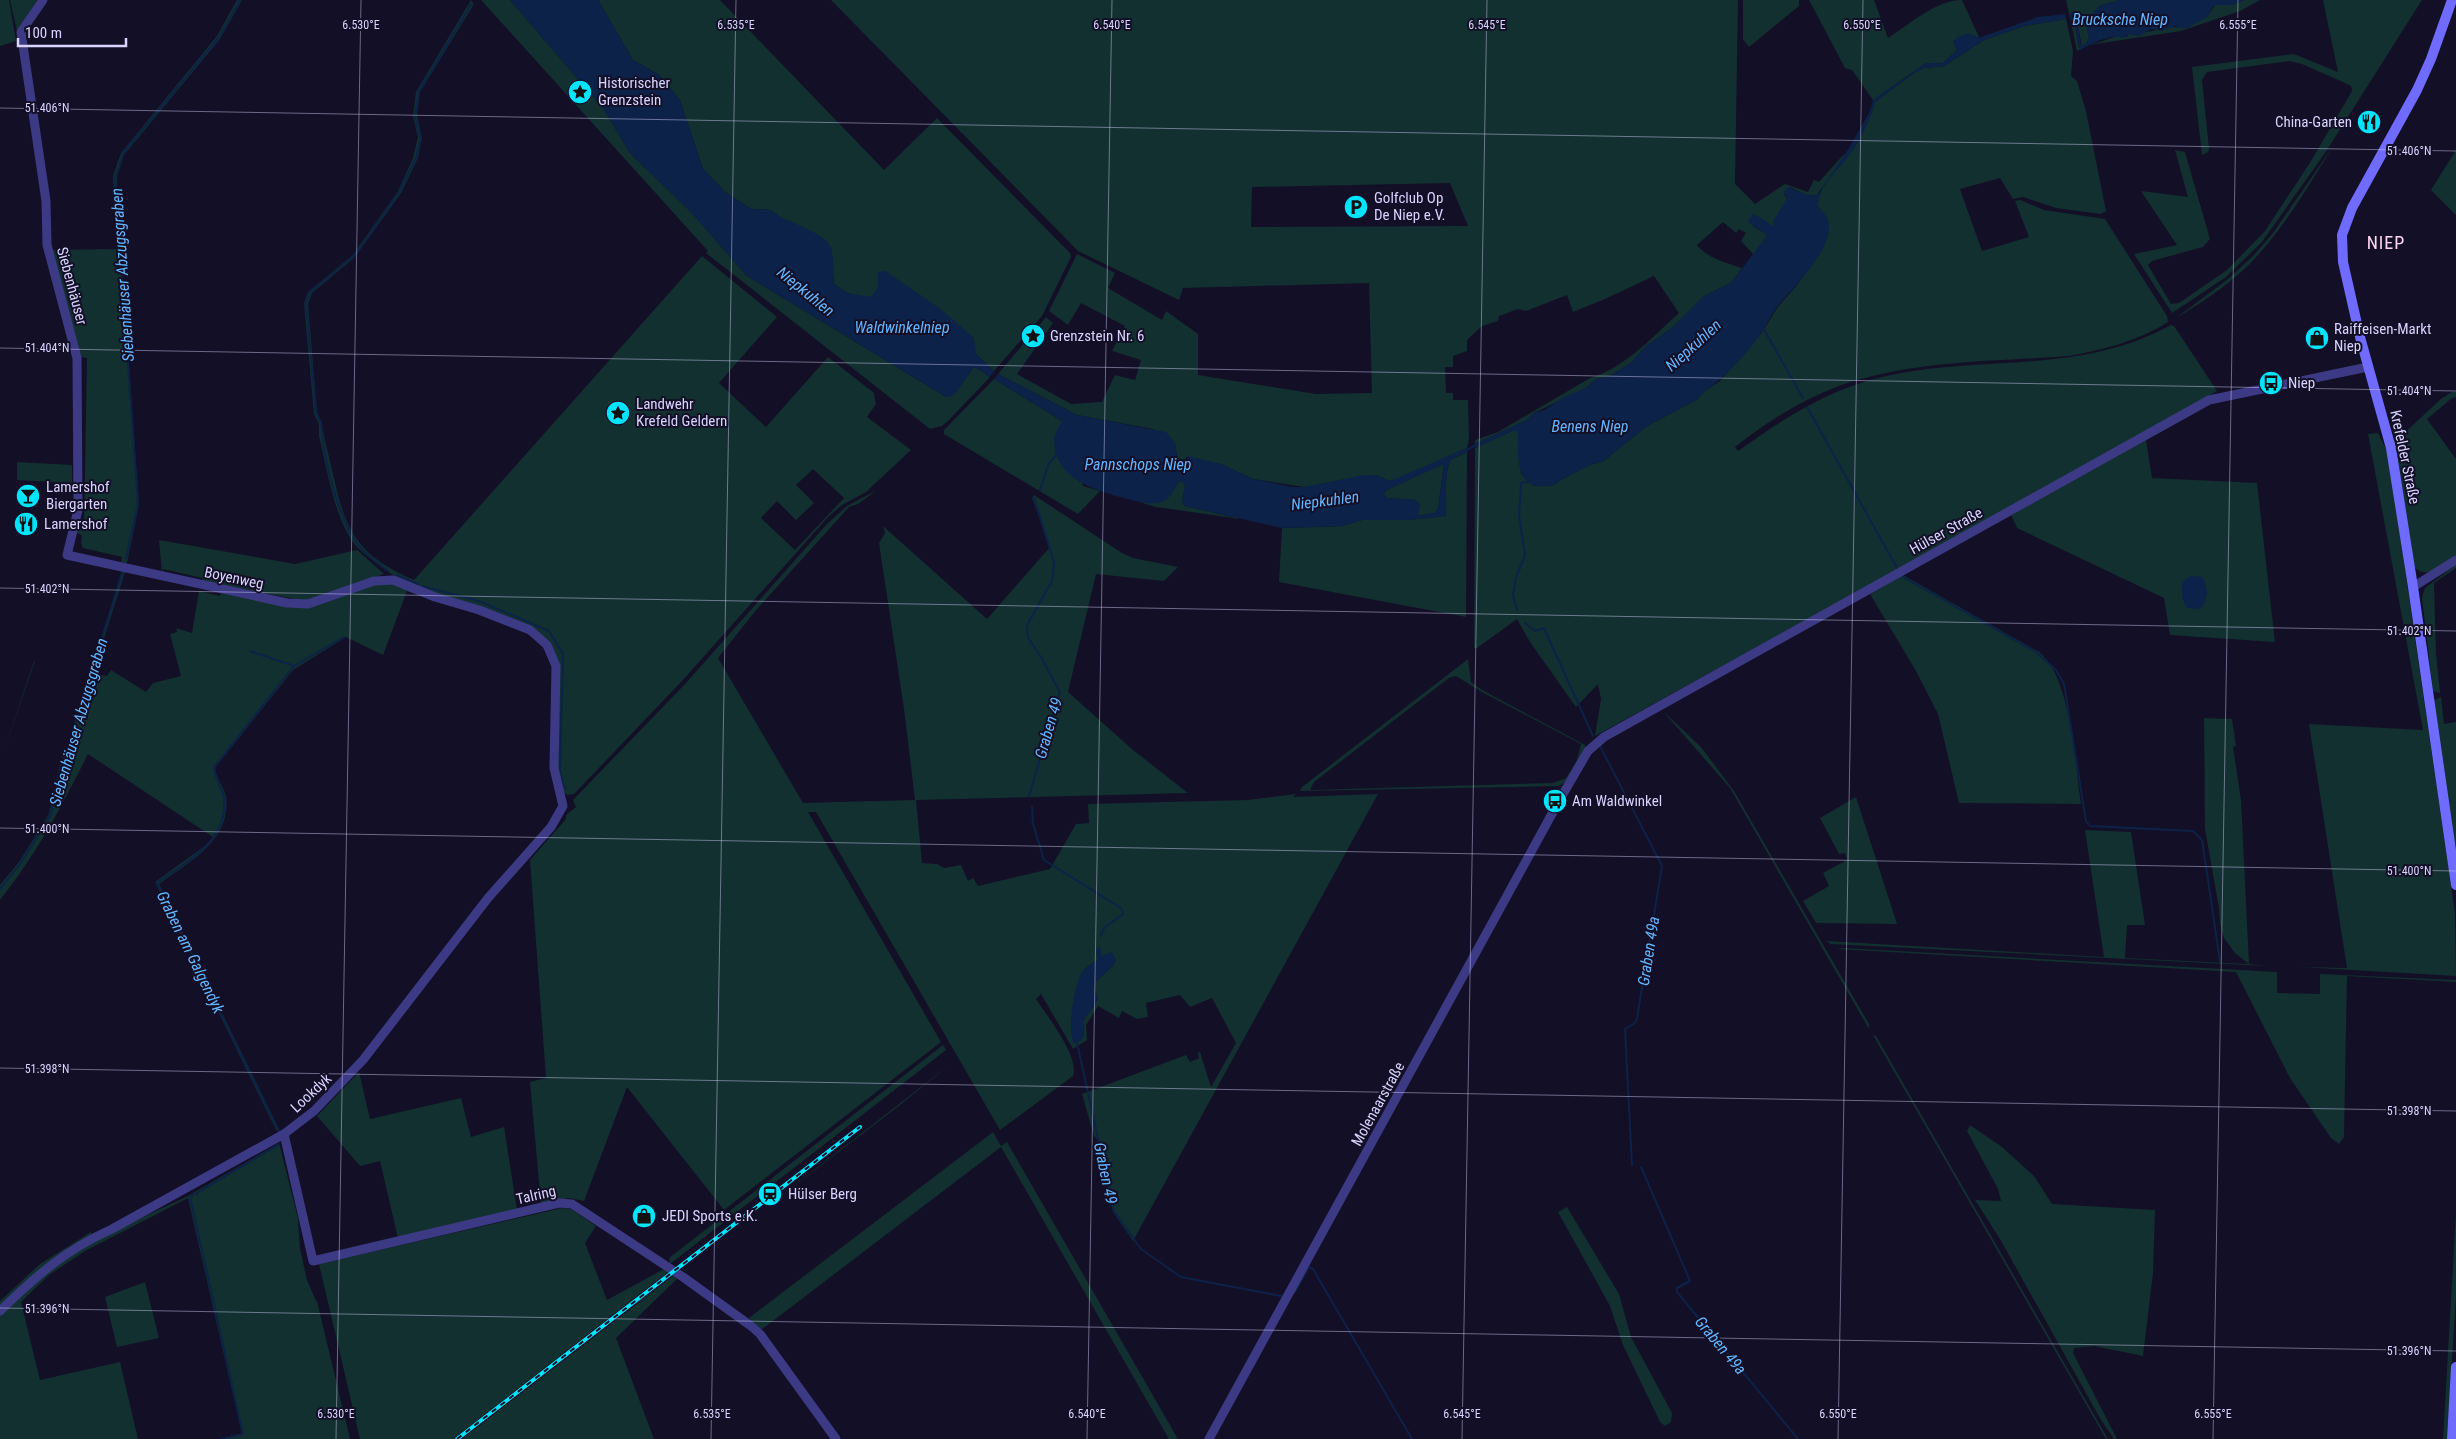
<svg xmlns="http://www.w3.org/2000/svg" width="2456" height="1439" font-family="'Roboto Condensed',sans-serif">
<rect width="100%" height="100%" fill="#130f26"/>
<path fill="#12302f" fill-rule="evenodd" d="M0 0H9L16 41 0 46Z
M10 0H37L17 31Z
M237 0H242L220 39 124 155 117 176V197L139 505 127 563 121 562 122 557 83 548 81 543 82 535 75 533 77 525 84 526 87 358 80 357 51 250 116 249 113 176 121 153 217 36Z
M471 0 474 4 420 92 417 115 422 138 418 158 401 193 355 257 312 293 308 304 317 412C323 425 324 439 328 453 344 520 346 551 414 580L702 256 777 317 719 383 766 427 828 357 874 393 876 404 867 417 911 450 866 492 842 505 829 516 682 681 574 794 568 795 564 793 557 775 558 677 546 640 403 581C388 572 372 561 359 549 335 525 327 468 319 436V424L314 414 304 303 308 292 353 255 398 191 413 158 418 137 413 116 416 92ZM813 469 844 498 795 550 761 518 777 501 796 520 814 503 796 485Z
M481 0H510L603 108 630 153 692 213 747 276 946 397 954 395 974 366 990 377 949 420 942 426 930 429 706 253 708 251Z
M598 0H720L884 170 937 118 1070 253 1071 257 1042 316 994 371 976 354 878 288 871 298 847 293 834 284 831 248 778 217 771 210 751 209 725 192 703 169 680 100 659 75 633 60Z
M831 0H1738L1735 184 1755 204 1785 184 1808 192 1814 180 1819 182 1844 154V157L1816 196 1805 195 1790 187 1784 194 1787 199 1773 227 1753 214V226L1766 234V237L1754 255 1741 241 1746 233 1739 229 1736 233 1723 222 1697 245C1707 258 1727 263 1742 268L1731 283 1704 296 1673 327 1645 347 1631 363 1610 376 1596 379 1586 388 1534 413 1527 420 1475 444V440L1498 432 1590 378C1625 368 1652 337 1679 313L1654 276 1605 299 1573 312 1567 295 1526 311 1518 309 1499 316 1498 321 1482 326 1467 340V351L1453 356V367H1445L1446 393H1453V400H1468L1469 439 1467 448 1396 480 1390 481 1376 475 1304 487 1253 479 1221 464 1186 457 1182 473 1179 470 1175 443 1153 429 1077 415 998 374 1046 317 1053 323 1017 374 1071 404 1102 402 1115 375 1135 380 1141 360 1112 351 1125 326 1081 303 1068 325 1049 311 1077 254 1115 273 1108 288 1162 320 1166 311 1198 334V375L1316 394 1372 393 1369 283 1183 288 1179 300 1078 251ZM1450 183 1468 226 1251 227 1252 187Z
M1743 0H1799V6L1749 47 1743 39Z
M1809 0H1874L1888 38C1910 24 1936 0 1962 0L1979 37 1954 43 1957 50 1943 63H1927L1923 65 1873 100 1852 70 1845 68Z
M2066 0H2120L2099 6C2091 17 2094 39 2082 47L2077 21 2081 17 2078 12 2069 14Z
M2244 0H2260L2240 11 2181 31 2089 45 2077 51 2070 18 2074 19 2079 48C2084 47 2113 38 2116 36L2126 37 2129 34C2149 34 2167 24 2188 28L2193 23 2207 17 2215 5H2232Z
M2323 0H2422L2327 150 2262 242 2226 277 2172 313 2134 254 2177 245 2141 191 2188 197 2175 150 2185 152 2210 239 2203 247 2152 261 2148 265 2171 304 2179 303 2227 270 2265 231 2311 161 2352 91 2351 86 2345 83 2302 64 2289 61 2207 72 2202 80 2209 149 2208 152 2202 155 2192 67 2294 54 2338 72Z
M2066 19 2073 51 2071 76 2077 81 2086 111 2106 211 2101 214 2056 208 2023 197 2013 199 2000 178 1960 189 1982 251 2029 237 2015 201 2020 200 2044 210 2105 219 2167 316 2168 322C2138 341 2103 350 2069 356 2000 361 1928 360 1861 379 1816 391 1771 418 1735 447L1738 451C1782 420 1825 391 1878 378 1978 353 2075 377 2171 325L2174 326 2217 391 2130 442 1595 736 1601 699 1598 684 1576 707 1530 642 1517 619 1477 648H1474L1475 448 1512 431H1518L1521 474 1534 486C1543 486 1554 488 1560 480 1572 475 1589 463 1602 462L1647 426 1698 399 1702 393 1720 381 1761 334 1777 308 1797 285 1818 255 1828 235 1825 216 1817 205C1819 185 1839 167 1851 152 1859 142 1872 114 1875 102L1914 73 1924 68 1944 66 1984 40 2024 26Z
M2334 145C2310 183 2288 222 2258 255 2235 281 2206 300 2176 318L2228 279 2254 255 2273 233Z
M2456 150V215L2431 190Z
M994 379 1062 421 1083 486 1100 491 1078 514 944 434V430Z
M2452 392H2456V397L2452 398 2427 419 2456 459V555C2444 563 2429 580 2415 568L2392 439 2401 442 2400 437 2442 398Z
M2378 433 2388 453 2455 913 2456 976 2300 967 2347 968 2309 724 2423 730 2368 434Z
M2146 440 2152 478 2257 483 2275 642 2170 635 2164 598 2017 528 2011 515Z
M1467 452 1466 617 1279 582 1282 528 1342 526 1362 520H1408L1445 516C1446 498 1444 478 1450 460Z
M17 462 72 465V483L17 480Z
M1444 463 1438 509 1435 513 1417 516 1416 500 1387 498 1384 495 1385 491 1391 488Z
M1178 482H1184L1185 486 1182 502 1185 506 1241 519 1156 507 1139 502C1162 503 1166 504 1178 482Z
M877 490 858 504 849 507 757 609 718 658 803 803 915 800 904 709 879 543 885 533 883 526 987 619 1050 547 1032 498 1034 495 1122 553 1133 558 1178 567 1164 581 1096 574 1068 692 1133 750 1188 793 916 800 922 863 937 864 944 868 961 865 968 881 973 878 978 886 1050 869 1076 824 1089 823 1088 804 1248 800 1296 794 1293 797 1378 794 1133 1241 1113 1212 1097 1139 1094 1136 1082 1094 1186 1055 1190 1062 1199 1058 1198 1053 1200 1052 1211 1087 1236 1043 1212 998 1190 1007 1180 995 1146 1003 1148 1017 1137 1019 1122 1011 1119 1018 1098 1006 1086 1025 1087 1040 1073 1049 1041 994 1036 999C1047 1016 1080 1057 1073 1076L1000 1130 816 812H808L941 1042 724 1210 627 1087 584 1201 569 1198 541 1204 530 1082 546 1078 530 860 566 819V815L576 807 573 800 685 684 827 524 847 506ZM1098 960 1113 966 1095 982 1094 988 1098 999 1083 1021 1084 1037C1076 1005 1066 981 1098 960Z
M159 540 295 564 357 550 384 574 306 601 202 582V578L163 569 162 573Z
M2456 565V568L2434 583 2436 654 2440 693 2433 691 2422 598 2425 588Z
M122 570 125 572 93 673 107 676 111 670 146 692 153 683 181 676 170 634 177 632 176 628 192 633 199 591 220 596 221 593 299 608 310 607 373 585 392 584 479 614 407 591 383 655 346 637 293 670 215 768C216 778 224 787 226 797 231 841 190 861 159 884L279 1129 276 1130 155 882 206 845 213 837 88 754C62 806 36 855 0 900V885L19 862 49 814 59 769 81 705Z
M1903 575 2039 652C2071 676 2075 765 2081 804L1959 803 1938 714 1916 671 1870 594Z
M1468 659 1471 682 1482 690 1585 745V750L1564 783 1559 786 1300 791 1302 787ZM1456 676 1480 691 1581 744 1577 760 1566 778 1553 783 1310 790 1314 782 1449 678Z
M34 661H35L0 762Z
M2441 697 2444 724 2456 722V858L2433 701Z
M1662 710 1701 747 1734 791 1869 1024V1029L1730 788Z
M2204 718 2232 719 2236 746 2233 747 2241 800 2249 964 2267 966 1831 944 1826 941 2104 957 2085 830 2131 832 2145 925H2127L2125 958 2249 964 2235 953 2224 938 2220 924 2219 908 2205 829Z
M1856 797 1897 924 1816 923 1803 901 1829 886 1823 873 1847 860 1845 853 1839 854 1820 818Z
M1843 948 2277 972V993L2320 994V974L2456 980V982L2347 976 2344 1137 2339 1144 2331 1138 2290 1078 2236 972 1837 949Z
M1873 1035 1876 1036 2108 1439H2106Z
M943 1045 946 1050 670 1264 669 1258Z
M953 1062 900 1105 764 1209Z
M359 1072 370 1119 461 1098 471 1137 504 1127 517 1210 398 1238 380 1161 360 1166 317 1116Z
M1970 1125 2002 1147 2034 1176 2052 1204 2155 1210 2153 1273 2143 1356 2094 1346 2074 1348 2073 1353 2117 1439H2114L2101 1420 2000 1239 1975 1200 2001 1201 1998 1189 1967 1131Z
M993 1132 1001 1146 1007 1142 1178 1439H1169L1001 1147 761 1330 749 1318Z
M279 1143 298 1218 300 1249 307 1280 316 1301H317L350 1439H228L242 1434 188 1198 85 1251 49 1275 21 1302 40 1380 120 1362 138 1439H0V1314L49 1269 92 1241 188 1196Z
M1567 1207 1619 1294 1631 1337 1672 1413 1671 1422 1665 1426 1660 1422 1623 1345 1610 1306 1558 1212Z
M562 1208 571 1209 596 1226 585 1243 607 1300 664 1269 668 1272 453 1439H360L319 1264Z
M2456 1213V1296L2447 1439H2443Z
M91 1232V1236L0 1308V1301L40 1264Z
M673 1276 677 1279 616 1338 654 1439H462Z
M145 1282 159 1338 117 1347 105 1297Z"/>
<path fill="#0c2248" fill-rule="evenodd" d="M510 0H598L633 60 659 75 680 100 703 169 725 192 751 209 771 210C785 223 825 231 831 248 834 258 833 273 834 284L847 293 871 297 878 288V272L885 271 938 307 974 338 976 354 994 371 990 377 974 367 954 395 946 397 747 276 692 213 630 153 603 108Z
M2120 0H2244L2232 5H2215C2211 8 2211 11 2208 16 2207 17 2189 27 2187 28 2182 30 2179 27 2175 26L2161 31 2151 29 2139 36 2129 34 2123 38C2110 33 2092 44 2080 50L2074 19 2070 18 2069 14 2078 12 2081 18 2077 21 2081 45 2084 46 2089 38 2086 26 2093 19 2094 16 2091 15 2099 6Z
M2065 14 2066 19 2024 26 1984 40 1944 66 1924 68 1914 73 1875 102C1871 118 1861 136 1852 151 1842 168 1819 183 1817 205 1821 211 1828 216 1829 224 1832 251 1793 287 1777 307 1770 316 1766 327 1759 336 1749 350 1738 362 1726 374 1717 383 1705 389 1698 399L1647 426 1602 462C1590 463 1572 475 1560 480 1555 486 1548 486 1541 486 1514 486 1518 450 1518 431H1512L1475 448V444L1527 420 1534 413 1545 410 1562 398 1586 388 1596 379 1610 376 1631 363 1645 347 1673 327 1704 296 1731 283 1766 237V234L1748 222 1752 214 1763 219 1773 227V221L1787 199 1784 192 1788 187C1797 190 1809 200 1819 193L1849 148 1869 113 1873 100 1923 65 1927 63H1943L1957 50 1953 41C1961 35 1970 30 1978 38L2038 17Z
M998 374 1077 415 1166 432 1175 443 1179 470 1182 473 1188 456 1221 464 1253 479 1293 487H1304L1364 475H1376L1390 481 1467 448V452L1450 460C1444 477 1446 498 1446 516L1408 520H1362L1342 526 1282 528 1185 506 1182 502 1185 486 1183 482H1178C1173 490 1171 499 1161 502 1149 506 1132 500 1120 497 1091 489 1053 477 1054 438 1055 433 1060 426 1062 421L994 379ZM1444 464 1438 509 1434 513 1418 516 1420 504 1416 500 1387 498 1384 495 1385 491 1391 488Z
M2191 576 2202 577C2209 586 2209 602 2199 609L2187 608 2182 598V582Z
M1100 946 1102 956 1112 952 1116 960 1114 965 1095 982 1094 988 1098 999 1083 1021 1084 1037 1077 1043H1074C1067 1030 1074 989 1080 976 1083 968 1091 964 1098 960L1096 950Z"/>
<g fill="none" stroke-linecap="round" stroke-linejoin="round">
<path stroke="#0c2248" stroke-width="2" d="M1762 326 1803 398
M1807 407 1897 568
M1465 451 1476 445
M1040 490 1049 463 1059 452
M126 559 138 504 115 178 124 152 220 36 240 0
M388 571C379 564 366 555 359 546 337 517 324 459 321 423L316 413 306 303 310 292 356 254 399 192 416 158 421 139 415 116 419 91 472 3
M397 575 418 584
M1903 577 2036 652 2056 670 2064 684 2086 821 2090 826 2193 831 2202 840 2220 961
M422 586 479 601 549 631 563 654 560 769 563 785 566 788
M1517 610 1513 595 1516 577 1525 556 1519 515 1521 483 1528 482
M1525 623 1535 631 1544 628 1593 736
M250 651 294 666
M1600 746 1662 866 1637 1018 1635 1023 1625 1029 1632 1165
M1029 796 1060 692 1042 659 1028 637 1027 625 1052 581 1054 562 1034 498
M1032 807 1033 824 1044 860 1121 908 1123 914 1104 928 1101 936
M0 889 20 864 51 814 61 767 123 571
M1077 1043 1114 1211 1141 1249 1181 1277 1281 1296
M279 1132 157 883C187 861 228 842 224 799 223 787 212 776 215 766L294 666 344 637
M1641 1167 1690 1281 1677 1288V1292L1798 1439
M1295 1292 1309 1267 1313 1269 1412 1439
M222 1439 243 1434 190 1197 278 1145"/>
<path stroke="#3d3a85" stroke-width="9" d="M2413 587 2456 560
M284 1134 313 1261 559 1203 572 1204 683 1277 751 1326 760 1334 836 1439
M0 1311C36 1276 65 1250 112 1229L284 1134 314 1111 363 1060 488 898 551 827 563 806 554 768 556 666 547 645 530 630 479 610 435 597 393 580 374 581 308 604 287 603 67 555 78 510 77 358 47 245 46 201 21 32 43 0
M1209 1439 1559 801 1588 751 1604 737 2209 400 2368 367"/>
<path stroke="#6f6bff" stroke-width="10" d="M2452 0 2431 59 2417 90 2352 208 2342 235 2343 262 2360 337 2391 448 2413 587 2456 885
M2452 1439 2456 1367"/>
<g stroke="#00e5ff" stroke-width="4">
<path id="rail" d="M457 1439 860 1127"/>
</g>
<use href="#rail" stroke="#130f26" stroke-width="2" stroke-dasharray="5.5" stroke-linecap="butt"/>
</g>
<path fill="none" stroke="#d9d4ff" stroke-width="1" stroke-opacity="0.45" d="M0 108 2456 151M0 348 2456 391M0 588 2456 631M0 828 2456 871M0 1068 2456 1111M0 1308 2456 1351M336 1439 361 0M711 1439 736 0M1087 1439 1112 0M1462 1439 1487 0M1838 1439 1863 0M2213 1439 2238 0"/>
<defs>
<g id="sight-disc" transform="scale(1.25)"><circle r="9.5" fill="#00e5ff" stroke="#130f26"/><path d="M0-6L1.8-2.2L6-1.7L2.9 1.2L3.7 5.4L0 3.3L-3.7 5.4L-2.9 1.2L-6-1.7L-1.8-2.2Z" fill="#111"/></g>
<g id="restaurant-disc" transform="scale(1.25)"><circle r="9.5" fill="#00e5ff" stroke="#130f26"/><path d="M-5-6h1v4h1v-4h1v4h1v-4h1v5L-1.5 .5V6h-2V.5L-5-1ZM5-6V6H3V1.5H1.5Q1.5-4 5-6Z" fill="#111"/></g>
<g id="parking-disc" transform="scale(1.25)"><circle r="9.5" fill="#00e5ff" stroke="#130f26"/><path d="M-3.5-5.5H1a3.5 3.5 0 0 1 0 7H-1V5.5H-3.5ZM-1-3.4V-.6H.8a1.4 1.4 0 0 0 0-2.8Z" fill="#111"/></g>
<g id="shop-disc" transform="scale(1.25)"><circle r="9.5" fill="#00e5ff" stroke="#130f26"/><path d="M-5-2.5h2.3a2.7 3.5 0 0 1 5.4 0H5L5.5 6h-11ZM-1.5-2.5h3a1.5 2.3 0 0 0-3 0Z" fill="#111"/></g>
<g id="bus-disc" transform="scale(1.25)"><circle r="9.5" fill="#00e5ff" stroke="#130f26"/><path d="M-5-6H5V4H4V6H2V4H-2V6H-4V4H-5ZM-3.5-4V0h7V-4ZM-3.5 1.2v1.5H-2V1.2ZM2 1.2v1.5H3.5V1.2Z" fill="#111"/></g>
<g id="bar-disc" transform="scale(1.25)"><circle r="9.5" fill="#00e5ff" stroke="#130f26"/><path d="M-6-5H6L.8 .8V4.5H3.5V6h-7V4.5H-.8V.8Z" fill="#111"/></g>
<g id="station-disc" transform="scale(1.25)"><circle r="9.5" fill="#00e5ff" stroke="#130f26"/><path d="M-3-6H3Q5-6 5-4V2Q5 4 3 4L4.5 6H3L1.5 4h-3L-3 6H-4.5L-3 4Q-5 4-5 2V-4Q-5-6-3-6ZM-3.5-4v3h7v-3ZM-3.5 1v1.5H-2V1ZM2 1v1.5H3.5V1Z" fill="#111"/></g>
</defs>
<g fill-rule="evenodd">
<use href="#sight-disc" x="580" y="92"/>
<use href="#restaurant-disc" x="2369" y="122"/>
<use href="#parking-disc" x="1356" y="207"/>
<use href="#sight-disc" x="1033" y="336"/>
<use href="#shop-disc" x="2317" y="338"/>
<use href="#bus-disc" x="2271" y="383"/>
<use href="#sight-disc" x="618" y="413"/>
<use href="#bar-disc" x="28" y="496"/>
<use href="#restaurant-disc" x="26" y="524"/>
<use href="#bus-disc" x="1555" y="801"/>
<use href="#station-disc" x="770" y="1194"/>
<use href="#shop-disc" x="644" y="1216"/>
</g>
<g text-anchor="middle" stroke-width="4" stroke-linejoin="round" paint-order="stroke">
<g font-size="15" fill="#d9d4ff" stroke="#130f26" text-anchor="start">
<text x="598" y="88">Historischer<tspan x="598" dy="17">Grenzstein</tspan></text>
<text x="2352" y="127" text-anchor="end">China-Garten</text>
<text x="1374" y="203">Golfclub Op<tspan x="1374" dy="17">De Niep e.V.</tspan></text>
<text x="2334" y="334">Raiffeisen-Markt<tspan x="2334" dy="17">Niep</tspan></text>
<text x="1050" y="341">Grenzstein Nr. 6</text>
<text x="2288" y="388">Niep</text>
<text x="636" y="409">Landwehr<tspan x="636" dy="17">Krefeld Geldern</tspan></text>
<text x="46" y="492">Lamershof<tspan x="46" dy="17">Biergarten</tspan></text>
<text x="44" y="529">Lamershof</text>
<text x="1572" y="806">Am Waldwinkel</text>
<text x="788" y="1199">Hülser Berg</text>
<text x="662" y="1221">JEDI Sports e.K.</text>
</g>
<g font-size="15" fill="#d9d4ff" stroke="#130f26">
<text transform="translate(72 286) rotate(75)" y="5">Siebenhäuser</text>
<text transform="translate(2405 457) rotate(78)" y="5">Krefelder Straße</text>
<text transform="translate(1946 531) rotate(-29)" y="5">Hülser Straße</text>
<text transform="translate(234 578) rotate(12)" y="5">Boyenweg</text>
<text transform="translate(311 1093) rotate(-43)" y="5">Lookdyk</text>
<text transform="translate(1378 1104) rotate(-61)" y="5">Molenaarstraße</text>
<text transform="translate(536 1195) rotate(-13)" y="5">Talring</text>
</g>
<g font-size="16" font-style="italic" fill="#62b6ff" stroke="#130f26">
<text x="2120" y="25">Brucksche Niep</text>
<text transform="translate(122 275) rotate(-94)" y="6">Siebenhäuser Abzugsgraben</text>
<text transform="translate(806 291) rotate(39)" y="6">Niepkuhlen</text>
<text x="902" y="333">Waldwinkelniep</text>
<text transform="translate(1693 345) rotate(-42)" y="6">Niepkuhlen</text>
<text x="1590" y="432">Benens Niep</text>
<text x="1138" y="470">Pannschops Niep</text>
<text transform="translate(1325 500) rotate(-7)" y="6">Niepkuhlen</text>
<text transform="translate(78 722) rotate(-74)" y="6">Siebenhäuser Abzugsgraben</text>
<text transform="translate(1048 728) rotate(-74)" y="6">Graben 49</text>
<text transform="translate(1648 951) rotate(-81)" y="6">Graben 49a</text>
<text transform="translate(191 952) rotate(64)" y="6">Graben am Galgendyk</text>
<text transform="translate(1106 1173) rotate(78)" y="6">Graben 49</text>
<text transform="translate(1721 1345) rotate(50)" y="6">Graben 49a</text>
</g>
<g font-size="18" letter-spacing="1" fill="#ffd6f0" stroke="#130f26">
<text x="2386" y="249">NIEP</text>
</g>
</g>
<g font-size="12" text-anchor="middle" fill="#d9d4ff" stroke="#130f26" stroke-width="4" stroke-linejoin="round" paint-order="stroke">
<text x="361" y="29">6.530°E</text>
<text x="736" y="29">6.535°E</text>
<text x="1112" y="29">6.540°E</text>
<text x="1487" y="29">6.545°E</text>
<text x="1862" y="29">6.550°E</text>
<text x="2238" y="29">6.555°E</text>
<text x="47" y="112">51.406°N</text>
<text x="2409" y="155">51.406°N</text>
<text x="47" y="352">51.404°N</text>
<text x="2409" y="395">51.404°N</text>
<text x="47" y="593">51.402°N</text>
<text x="2409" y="635">51.402°N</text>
<text x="47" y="833">51.400°N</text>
<text x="2409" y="875">51.400°N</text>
<text x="47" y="1073">51.398°N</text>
<text x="2409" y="1115">51.398°N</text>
<text x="47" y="1313">51.396°N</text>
<text x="2409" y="1355">51.396°N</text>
<text x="336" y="1418">6.530°E</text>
<text x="712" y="1418">6.535°E</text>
<text x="1087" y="1418">6.540°E</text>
<text x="1462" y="1418">6.545°E</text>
<text x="1838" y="1418">6.550°E</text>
<text x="2213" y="1418">6.555°E</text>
</g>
<path d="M18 38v8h108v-8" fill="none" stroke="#d9d4ff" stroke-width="2.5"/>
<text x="25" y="38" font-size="15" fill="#d9d4ff" stroke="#130f26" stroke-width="4" paint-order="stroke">100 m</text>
</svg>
